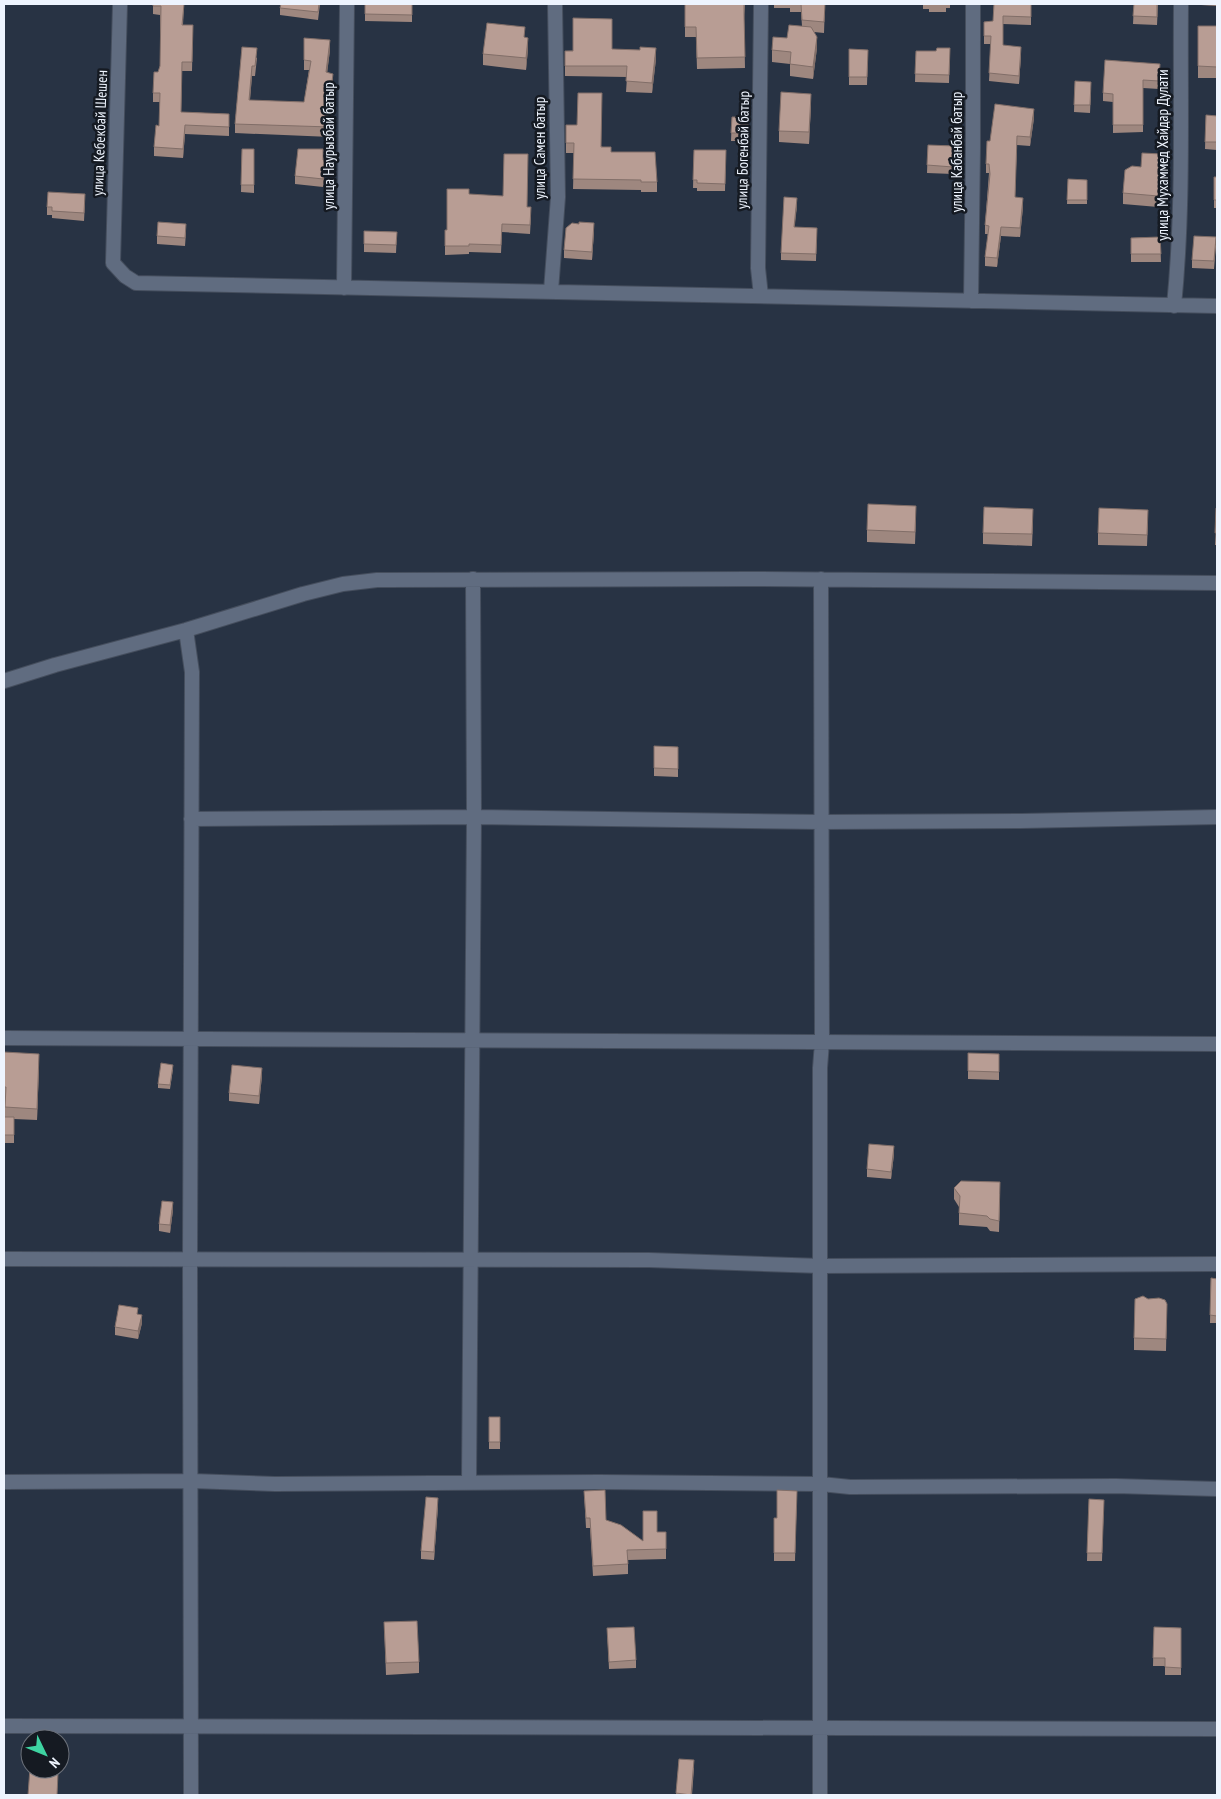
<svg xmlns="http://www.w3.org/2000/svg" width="1221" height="1799" font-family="'PT Sans Narrow',sans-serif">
<rect width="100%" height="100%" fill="#283344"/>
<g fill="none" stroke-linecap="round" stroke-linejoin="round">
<g stroke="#454e5d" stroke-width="16">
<path id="minor" d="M120 4 113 263 125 276 136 283 1217 306
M761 4 758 268 761 296
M344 288 347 4
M551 291 558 197 555 4
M971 301 973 147V4
M1174 306C1184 205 1180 104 1181 4
M186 630 192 672 190 1260 191 1795
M4 681 55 665 186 630 303 594 343 584 377 580 750 579 1217 583
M191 819 474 817 820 822 1021 821 1217 817
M4 1038 1217 1044
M4 1259 649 1260 821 1266 1217 1264
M4 1482 192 1481 275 1484 599 1482 821 1484 850 1487 1116 1486 1217 1489
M469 1483 474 817 473 579
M4 1726 1217 1729
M820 1795V1068L822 1042 821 579"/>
</g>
<use href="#minor" stroke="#606c80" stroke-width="14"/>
</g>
<path fill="#9e877f" d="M153 4H184L183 25H193L192 71H182L181 112 229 114V136L185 134 183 158 154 156V147L159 126 160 102H153V93L160 66V15L153 14Z
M320 4 318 20 280 15V8Z
M365 4H412V22L365 21Z
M685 4H745L744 19 745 68 697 69 696 37H685Z
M774 4H825L824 33 814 32 817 48 813 79 790 76V64L772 62V50L802 26 801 12H790V8H774Z
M923 4H950V8H946V12H929V9H923Z
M994 4H1031V25L1003 24V45L1021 55 1019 84 989 81 991 44H984V22L993 21Z
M1134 4H1158L1157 25 1133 24Z
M1201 4H1217V6L1201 5Z
M1198 26H1217V78H1198Z
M304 38 330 50 327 73 333 83 329 110 332 120 331 137 235 133V124L242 47 257 58 255 76H252L250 100 304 102 309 70H304Z
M950 48 949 83 915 82 916 51H936Z
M528 49 526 70 483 65V54Z
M612 49 656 59 652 93 626 92 627 77 565 76V51Z
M849 49 868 50 867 85H849Z
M1160 72 1159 89 1143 88V132L1113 133V102L1103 101V93Z
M1075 81 1091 90 1090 113 1074 112Z
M811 105 809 144 779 142V131Z
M1206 115 1217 116V150L1205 149Z
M732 117H748V141H731Z
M1034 118 1030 146 1017 145 1015 197 1023 207 1020 237 1001 236 997 267 985 266V257L988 234H985V225L989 173H986V164L990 141Z
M566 125 611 152 657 182V192H641V190L573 189 574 153H566Z
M928 145 954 146 953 174 927 173Z
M242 149H254V193L241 192Z
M694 150H726L725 191H697V188H693Z
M323 160 325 168 323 187 295 184V176Z
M1162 166 1158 207 1123 204V193L1141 167Z
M1214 177H1217V208H1214Z
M1068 179 1087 180V204H1067Z
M469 194 527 207 531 216 530 234 502 232 501 253 469 252V254L445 255V230H447Z
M85 202 84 221 52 218V215H47V207Z
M797 206 794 227 817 228 816 261 781 260V253Z
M364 231 397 232 396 253 364 252Z
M594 231 592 260 564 258V250Z
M186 232 185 246 157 244V236Z
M1160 237 1161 262H1131V238Z
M1216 245 1214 269 1192 268V260Z
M1217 508V545H1215Z
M916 518 915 544 867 542V530Z
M1033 521 1032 546 983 544V533Z
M1148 521 1147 546 1098 545V533Z
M654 746 678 747V777L654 776Z
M4 1052 39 1065 37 1120 14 1119V1143H4V1117H5V1098H4Z
M968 1053 999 1054V1080L968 1079Z
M173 1069 170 1089 158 1088V1084Z
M262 1076 259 1104 229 1101V1093Z
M894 1154 891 1179 867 1177V1169Z
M954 1188 1000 1194 999 1232 990 1231 987 1227 959 1225V1207L954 1199Z
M173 1210 170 1233 159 1231V1224Z
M1211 1278 1217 1279V1323H1210Z
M1148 1299 1167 1304 1166 1351 1134 1350V1338Z
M142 1323 138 1339 115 1335V1327Z
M489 1417H500V1449H489Z
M584 1491 606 1520 643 1541 657 1532H666V1559L628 1560V1574L593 1576 590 1528H586Z
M797 1491 795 1561H774V1518H777Z
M1089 1499 1104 1500 1102 1561H1087Z
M438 1506 434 1560 421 1559V1551Z
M384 1622 419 1662V1673L386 1675Z
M1154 1627 1181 1628V1675H1165V1666H1153Z
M607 1628 636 1660V1668L609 1669Z
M679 1759 694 1768 692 1795H676Z"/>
<path fill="#816e68" d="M817 37V48L813 79V67Z
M528 38V49L526 70V58Z
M330 40V50L326 82V72Z
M1021 47V55L1019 84V76Z
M656 48V59L652 93V83Z
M252 66V76L249 109V100Z
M333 74V83L328 120V110Z
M811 94V105L809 144V132Z
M1034 109V118L1030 146V137Z
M332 110V120L331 137V127Z
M185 125V134L183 158V149Z
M1162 154V166L1158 207V196Z
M325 160V168L323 187V179Z
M797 198V206L794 234V227Z
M1023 198V207L1020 237V228Z
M594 223V231L592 260V252Z
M1001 227V236L997 267V258Z
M39 1054V1065L37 1120V1109Z
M262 1068V1076L259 1104V1096Z
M894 1146V1154L891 1179V1172Z
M173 1202V1210L170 1233V1225Z
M142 1315V1323L138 1339V1331Z
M438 1498V1506L434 1560V1552Z"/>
<path fill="#b89d94" stroke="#816e68" d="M153 4H184L182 25H193L192 62H182L181 112 229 114V127L185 125 183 149 154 147 156 125 159 126 160 93H153L154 72H158L160 66 161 6H153Z
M281 4H319L318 12 280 8Z
M365 4H412V15L365 14Z
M685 4H744V14L745 57 697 58 696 27H685Z
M801 4H825L824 22 802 20Z
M994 4H1031V17L1003 16V45L1021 47 1019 76 989 73 991 36H984V22L993 21Z
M1134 4H1157V17L1133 16Z
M573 18 612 19V49L640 50V47L656 48 652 83 626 81 627 66H565V51H573Z
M487 23 525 27 524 37 528 38 526 58 483 54Z
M789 25 811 27 817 37 813 67 790 64 791 52 772 50 773 37 787 38Z
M1198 26H1217V67L1198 66Z
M304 38 330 40 326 72 333 74 328 110H332L331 127 235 124 242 47 257 48 255 66H252L249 100 304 102 311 61 304 60Z
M937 48H950L949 75 915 74 916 51H936Z
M849 49 868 50 867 77H849Z
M1105 60 1160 64 1159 81 1143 80V125H1113V94L1103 93Z
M1075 81 1091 82 1090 105H1074Z
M781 92 811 94 809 132 779 131Z
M578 93H602L601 147H611V152H655L657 182H641V180L573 179 574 143H566V125H577Z
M995 104 1034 109 1030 137 1017 136 1015 197 1023 198 1020 228 1001 227 997 258 985 257 989 226 985 225 990 174 989 164H986L987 141H990Z
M1206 115 1217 116V142H1205Z
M732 117H748V133H731Z
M928 145 954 146 953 167 927 165Z
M242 149H254V185H241Z
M298 149H323V160H325L323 179 295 176Z
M694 150H726L725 184 697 183V180H693Z
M1142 153 1162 154 1158 196 1123 193 1125 170 1132 166 1141 167Z
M504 154H528L527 207H531L530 225 502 224 501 245 469 244V246H445V230H447V189H469V194L503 196Z
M1214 177H1217V200H1214Z
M1068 179 1087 180V200H1067Z
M48 192 85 194 84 213 52 211V207H47Z
M784 197 797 198 794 227 817 228 816 254 781 253Z
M158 222 186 224 185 238 157 236Z
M579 222 594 223 592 252 564 250 566 228 572 223 579 224Z
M364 231 397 232 396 245 364 244Z
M1194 236 1216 237 1214 261 1192 260Z
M1160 237 1161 254H1131V238Z
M868 504 916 506 915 532 867 530Z
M984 507 1033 509 1032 534 983 533Z
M1099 508 1148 510 1147 535 1098 533Z
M1216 508H1217V533H1215Z
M654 746 678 747V769L654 768Z
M4 1052 39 1054 37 1109 5 1107 6 1087H4Z
M968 1053 999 1054V1072L968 1071Z
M161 1063 173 1065 170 1085 158 1084Z
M232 1065 262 1068 259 1096 229 1093Z
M4 1117H14V1135H4Z
M869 1144 894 1146 891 1172 867 1169Z
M961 1181 1000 1182 999 1221 990 1219 987 1216 959 1213 960 1196 954 1188Z
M162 1201 173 1202 170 1225 159 1224Z
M1211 1278 1217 1279V1316L1210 1315Z
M1143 1296 1148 1299 1159 1298 1165 1300 1167 1304 1166 1339 1134 1338 1135 1299Z
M119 1305 138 1308 137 1314 142 1315 138 1331 115 1327Z
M489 1417H500V1442H489Z
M605 1490 606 1520 621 1525 643 1541V1511H657V1532H666V1549L627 1550 628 1564 593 1566 590 1518H586L584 1491Z
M777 1490 797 1491 795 1553H774V1518H777Z
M426 1497 438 1498 434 1552 421 1551Z
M1089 1499 1104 1500 1102 1553H1087Z
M417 1621 419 1662 386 1663 384 1622Z
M634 1627 636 1660 609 1662 607 1628Z
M1154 1627 1181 1628V1668L1165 1667V1658H1153Z
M679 1759 694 1760 691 1795 676 1793Z
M30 1768V1769H45V1772L58 1773 57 1795H28Z"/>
<g text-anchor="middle" stroke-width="5" stroke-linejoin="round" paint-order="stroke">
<g font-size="15" fill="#eef4fe" stroke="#151a22">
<text transform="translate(100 133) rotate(-88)" y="5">улица Кебекбай Шешен</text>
<text transform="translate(329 146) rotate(-90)" y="5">улица Наурызбай батыр</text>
<text transform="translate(540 148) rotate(-90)" y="5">улица Самен батыр</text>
<text transform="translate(743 150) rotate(-89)" y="5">улица Богенбай батыр</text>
<text transform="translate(957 152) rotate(-90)" y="5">улица Кабанбай батыр</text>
<text transform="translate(1163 155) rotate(-90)" y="5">улица Мухаммед Хайдар Дулати</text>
</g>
</g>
<rect width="1221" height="1799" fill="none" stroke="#eef4fe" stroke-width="10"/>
<g transform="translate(45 1754) rotate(133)"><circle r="24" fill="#151a22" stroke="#6c717a"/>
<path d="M0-4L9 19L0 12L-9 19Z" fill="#3ed4a2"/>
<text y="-8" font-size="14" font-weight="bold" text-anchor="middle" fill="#eef4fe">N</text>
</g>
</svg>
